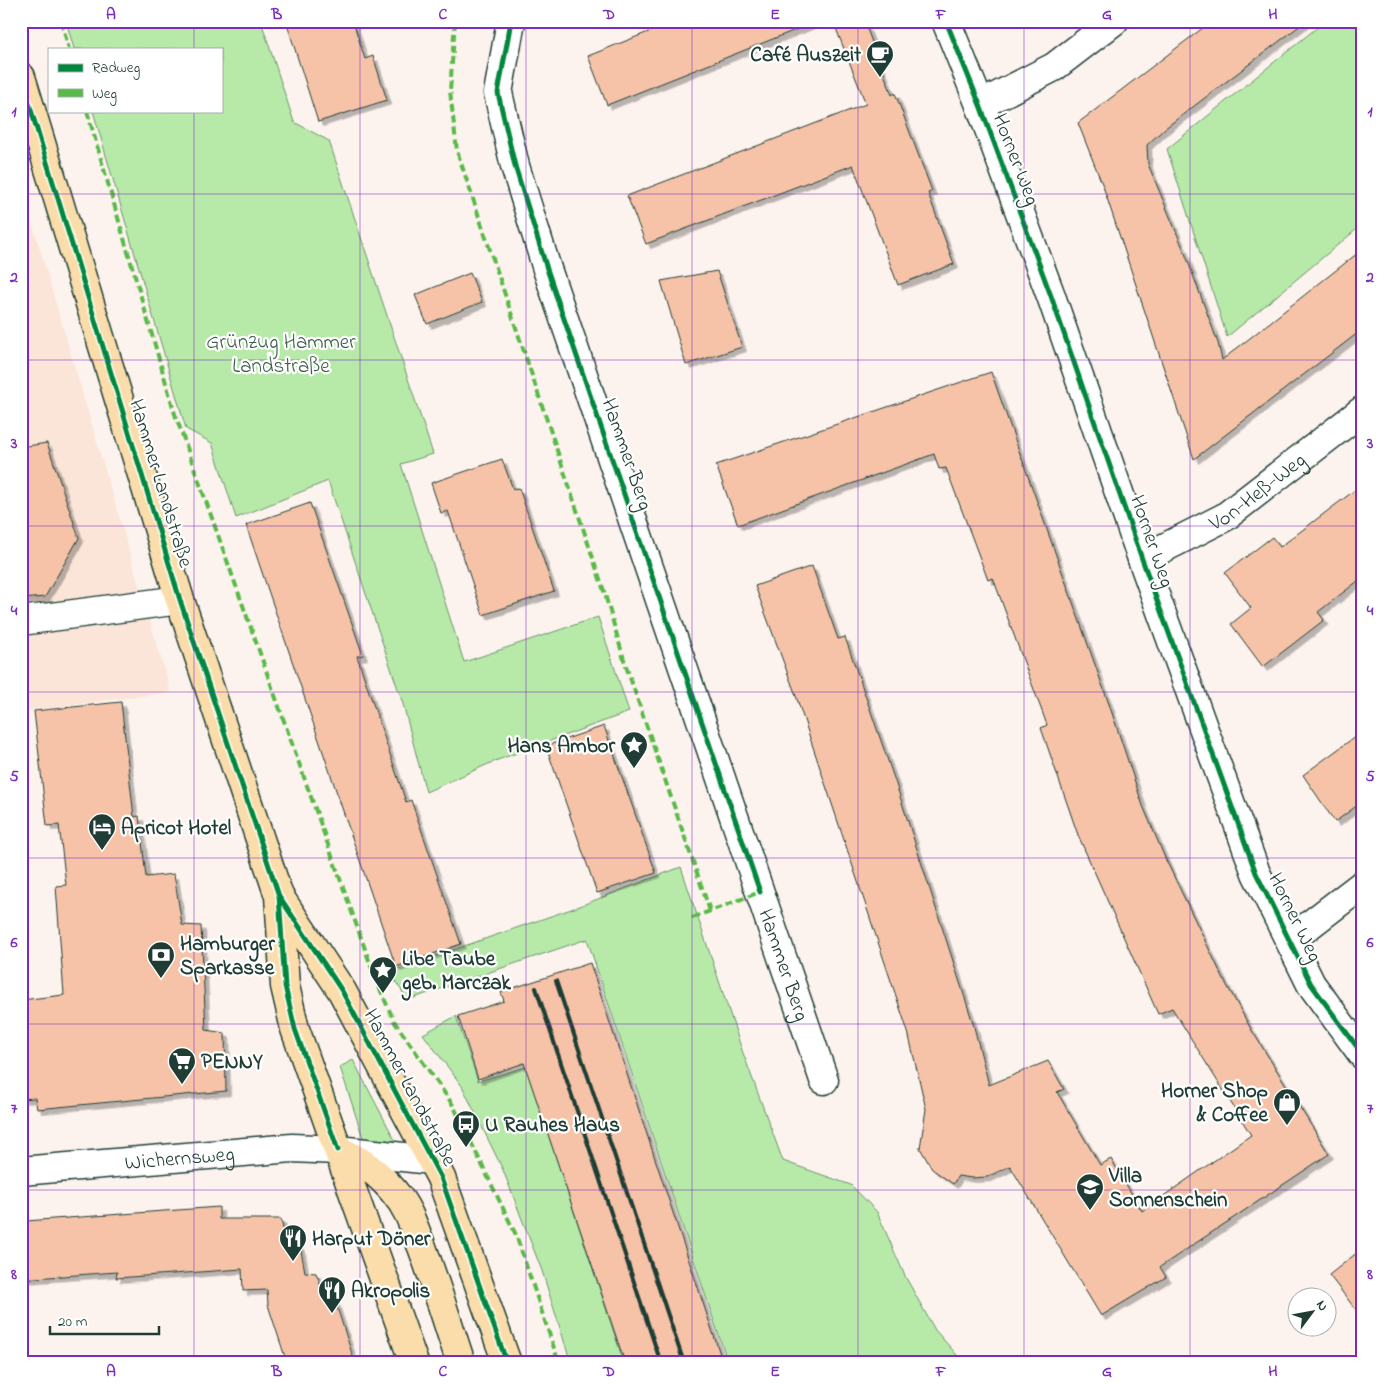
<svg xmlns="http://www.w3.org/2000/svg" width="1384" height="1384" font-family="'Indie Flower',sans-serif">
<defs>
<filter id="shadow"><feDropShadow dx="4.5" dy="4.5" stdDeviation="0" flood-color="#0004"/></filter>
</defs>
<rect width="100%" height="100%" fill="#fdf3ee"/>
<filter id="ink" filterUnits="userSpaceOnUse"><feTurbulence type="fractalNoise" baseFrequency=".02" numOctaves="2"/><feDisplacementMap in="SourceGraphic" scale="10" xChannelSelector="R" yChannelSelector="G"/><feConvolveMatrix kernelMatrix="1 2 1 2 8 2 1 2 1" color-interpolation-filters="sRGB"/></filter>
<g filter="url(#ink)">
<path fill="#fbe5d9" d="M21 185 171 692 21 712Z"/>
<path fill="#b7e9a9" stroke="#6b936e" d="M66 21H261L294 122 329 141 433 454 401 464 464 662 598 617 629 712 495 761 426 792 403 704 328 481 236 518 212 443 186 429 93 111H221V49H74Z
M1325 21H1363V224L1227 337 1167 149Z
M681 867 743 1053 783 1161 851 1185 877 1212 905 1276 935 1330 964 1363H728L587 939 408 1000 389 972 577 907Z
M456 1016 478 1081 526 1067 624 1363H571L542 1271 503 1170 462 1086 423 1034Z
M353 1060 396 1142 364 1141 340 1067Z"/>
<path fill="#f7c3a8" stroke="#1f3d34" filter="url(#shadow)" d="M286 21H353L365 59 373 56 387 100 318 122Z
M676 21H812L813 23 607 105 588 56Z
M833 21H864L892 95 895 93 932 191 928 193 954 264 898 285 853 165 646 244 627 196 866 104Z
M1212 21H1306L1164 129 1147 145 1148 164 1185 253 1218 343 1222 360 1363 249V329L1194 459 1103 186 1078 123Z
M717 271 742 347 686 365 661 281Z
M470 273 482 302 427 324 415 295Z
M991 372 1109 704 1143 806 1165 858 1224 980 1251 1029 1329 1154 1160 1267 1166 1277 1101 1316 1010 1166 987 1177 972 1178 958 1176 953 1184 932 1169 920 1148 926 1109 908 1032 795 693 755 586 812 566 838 639 845 637 895 781 973 1023 989 1085 1048 1061 1064 1089 1057 1092 1100 1165 1111 1159 1142 1211 1251 1135 1172 1008 1158 1014 1078 835 1041 728 1047 725 993 578 988 580 946 468 939 469 934 454 738 525 716 465Z
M47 443 79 538 45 597 21 599V447Z
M502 459 513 489 519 488 554 591 483 615 448 511 441 513 431 483Z
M1363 484V577L1318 612 1324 620 1263 667 1231 624 1251 608 1225 573 1272 537 1280 547Z
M310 503 363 655 357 656 406 802 411 800 461 944 396 967 246 525Z
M121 702 134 817 139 816 146 877 174 874 182 925 201 926 206 1030 225 1033 226 1091 37 1109 35 1098 21 1099V1000L64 995 56 886 66 885 59 825 47 826 34 711Z
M604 726 656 873 597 893 546 746Z
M1363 731V801L1335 822 1303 775Z
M590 963 723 1363H625L524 1063 478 1079 458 1016 504 1001 501 992Z
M219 1207V1219H281L286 1244 300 1245 305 1272 316 1273 328 1301H335L355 1363H287L268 1305 267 1290 243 1291 242 1269 116 1278 117 1272 21 1279V1248L27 1247 26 1221Z
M1363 1248V1319L1329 1275Z"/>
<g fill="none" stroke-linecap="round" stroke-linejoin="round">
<g stroke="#1f3d34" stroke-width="31">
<g id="minor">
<path id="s1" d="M511 21 498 93 515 166 547 269 824 1080"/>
<path d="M946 21 980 105 1051 296 1142 559 1256 873 1311 984 1363 1055"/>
<path d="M980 105 1054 67 1114 21"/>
<path id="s2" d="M1142 559 1225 517 1363 410"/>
<path d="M21 621 180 600"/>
<path d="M1290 940 1363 884"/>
<path id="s3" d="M21 1171 292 1148 338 1150 431 1160"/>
</g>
</g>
<g stroke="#1f3d34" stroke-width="31">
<path id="major" d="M21 77 180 600 279 896 342 991 441 1178 507 1363
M279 896 285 986 295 1029 414 1363
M338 1150C361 1160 379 1173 395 1193 409 1209 414 1228 422 1247 436 1285 448 1324 461 1363"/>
</g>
<use href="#minor" stroke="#fff" stroke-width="28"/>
<use href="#major" stroke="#fbddab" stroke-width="28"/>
<path stroke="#1f3d34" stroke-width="4" d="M556 981 684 1363
M536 988 661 1363"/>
<path stroke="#58b947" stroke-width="4" stroke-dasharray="8 4" stroke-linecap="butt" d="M61 21 69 49
M455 21 450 91 457 151 604 591 625 663 710 911
M87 111 175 414 376 980 394 1021 453 1105 516 1235 559 1363
M692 918 760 892"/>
<g stroke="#fff" stroke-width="8">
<path id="cycleway" d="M511 21 498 93 515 166 547 269 760 892
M946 21 980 105 1051 296 1142 559 1256 873 1311 984 1363 1055
M21 77 180 600 279 896 342 991 441 1178 507 1363
M279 896 285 986 295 1029 338 1150"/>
</g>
<use href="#cycleway" stroke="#00873e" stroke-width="5"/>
</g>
</g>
<path fill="none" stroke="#7b2cbf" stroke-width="1" stroke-opacity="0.55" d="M194 21V49M360 21V1363M526 21V1363M692 21V1363M858 21V1363M1024 21V1363M1190 21V1363M194 111V1363M21 194H1363M21 360H1363M21 526H1363M21 692H1363M21 858H1363M21 1024H1363M21 1190H1363"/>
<defs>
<g id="cafe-pin" transform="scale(1.4375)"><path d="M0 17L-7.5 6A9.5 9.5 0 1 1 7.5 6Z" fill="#1f3d34" stroke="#fff"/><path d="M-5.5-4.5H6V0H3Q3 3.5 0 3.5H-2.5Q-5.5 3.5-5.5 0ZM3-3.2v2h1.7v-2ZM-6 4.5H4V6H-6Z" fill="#fff"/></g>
<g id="sight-pin" transform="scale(1.4375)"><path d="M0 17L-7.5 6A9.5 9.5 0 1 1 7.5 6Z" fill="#1f3d34" stroke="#fff"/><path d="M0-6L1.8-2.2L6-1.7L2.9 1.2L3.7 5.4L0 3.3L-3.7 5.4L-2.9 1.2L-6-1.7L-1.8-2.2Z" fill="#fff"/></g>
<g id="hotel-pin" transform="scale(1.4375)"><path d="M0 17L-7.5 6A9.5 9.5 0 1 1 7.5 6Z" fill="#1f3d34" stroke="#fff"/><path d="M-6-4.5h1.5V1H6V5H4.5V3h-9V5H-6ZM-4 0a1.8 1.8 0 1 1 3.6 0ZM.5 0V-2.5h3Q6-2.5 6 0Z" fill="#fff"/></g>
<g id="bank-pin" transform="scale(1.4375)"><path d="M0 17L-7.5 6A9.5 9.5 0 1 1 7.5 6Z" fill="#1f3d34" stroke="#fff"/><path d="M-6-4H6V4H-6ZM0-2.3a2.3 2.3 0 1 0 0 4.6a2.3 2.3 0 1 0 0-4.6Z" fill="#fff"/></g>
<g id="supermarket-pin" transform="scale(1.4375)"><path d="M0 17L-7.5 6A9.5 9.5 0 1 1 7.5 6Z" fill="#1f3d34" stroke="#fff"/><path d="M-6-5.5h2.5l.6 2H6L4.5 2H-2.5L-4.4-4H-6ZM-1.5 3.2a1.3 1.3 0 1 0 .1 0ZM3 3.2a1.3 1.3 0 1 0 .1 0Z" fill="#fff"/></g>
<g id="shop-pin" transform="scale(1.4375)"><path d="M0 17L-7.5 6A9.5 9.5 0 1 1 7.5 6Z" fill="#1f3d34" stroke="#fff"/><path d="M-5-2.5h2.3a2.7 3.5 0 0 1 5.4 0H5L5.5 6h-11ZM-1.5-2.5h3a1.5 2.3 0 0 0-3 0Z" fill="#fff"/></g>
<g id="bus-pin" transform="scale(1.4375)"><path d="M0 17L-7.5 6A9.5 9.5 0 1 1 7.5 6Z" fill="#1f3d34" stroke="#fff"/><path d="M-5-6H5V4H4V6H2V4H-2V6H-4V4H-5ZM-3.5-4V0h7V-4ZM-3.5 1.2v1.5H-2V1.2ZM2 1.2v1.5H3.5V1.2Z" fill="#fff"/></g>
<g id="school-pin" transform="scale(1.4375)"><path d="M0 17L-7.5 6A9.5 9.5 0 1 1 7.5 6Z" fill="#1f3d34" stroke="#fff"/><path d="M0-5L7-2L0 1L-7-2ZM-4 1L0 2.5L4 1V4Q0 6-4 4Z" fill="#fff"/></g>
<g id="restaurant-pin" transform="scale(1.4375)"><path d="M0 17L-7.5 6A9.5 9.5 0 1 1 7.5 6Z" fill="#1f3d34" stroke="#fff"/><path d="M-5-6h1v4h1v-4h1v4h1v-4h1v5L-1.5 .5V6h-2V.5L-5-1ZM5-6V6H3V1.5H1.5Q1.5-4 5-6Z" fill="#fff"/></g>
</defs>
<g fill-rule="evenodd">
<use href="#cafe-pin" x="880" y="54"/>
<use href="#sight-pin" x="634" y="745"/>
<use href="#hotel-pin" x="102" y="827"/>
<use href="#bank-pin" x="161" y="955"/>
<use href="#sight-pin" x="383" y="970"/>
<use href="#supermarket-pin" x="182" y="1061"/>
<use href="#shop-pin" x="1287" y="1102"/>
<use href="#bus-pin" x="466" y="1124"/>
<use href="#school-pin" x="1090" y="1187"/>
<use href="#restaurant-pin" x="293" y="1238"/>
<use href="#restaurant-pin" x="332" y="1290"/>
</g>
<g text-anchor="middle" stroke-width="4.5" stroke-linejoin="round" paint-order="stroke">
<g font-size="21" font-weight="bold" fill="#1f3d34" stroke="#fff" text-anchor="start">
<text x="861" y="61" text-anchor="end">Café Auszeit</text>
<text x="615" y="752" text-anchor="end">Hans Ambor</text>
<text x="121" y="834">Apricot Hotel</text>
<text x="180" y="950">Hamburger<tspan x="180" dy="24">Sparkasse</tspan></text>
<text x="402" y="965">Libe Taube<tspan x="402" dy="24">geb. Marczak</tspan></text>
<text x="201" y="1068">PENNY</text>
<text x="1268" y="1097" text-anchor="end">Horner Shop<tspan x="1268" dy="24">&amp; Coffee</tspan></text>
<text x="485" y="1131">U Rauhes Haus</text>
<text x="1109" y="1182">Villa<tspan x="1109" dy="24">Sonnenschein</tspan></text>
<text x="312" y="1245">Harput Döner</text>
<text x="351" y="1297">Akropolis</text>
</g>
<g font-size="21" fill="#1f3d34" stroke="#fff">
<text transform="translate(1017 159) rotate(69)" y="7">Horner Weg</text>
<text transform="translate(628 454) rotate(71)" y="7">Hammer Berg</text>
<text transform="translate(162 483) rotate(73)" y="7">Hammer Landstraße</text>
<text dy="7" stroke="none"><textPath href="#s2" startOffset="134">Von-Heß-Weg</textPath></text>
<text transform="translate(1153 541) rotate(71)" y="7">Horner Weg</text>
<text transform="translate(1296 917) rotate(64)" y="7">Horner Weg</text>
<text dy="7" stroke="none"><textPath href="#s1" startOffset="991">Hammer Berg</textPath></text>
<text transform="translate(411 1087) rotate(62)" y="7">Hammer Landstraße</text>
<text dy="7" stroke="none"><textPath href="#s3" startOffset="159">Wichernsweg</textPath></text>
</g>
<g font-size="21" fill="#3d5f4b" stroke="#fff">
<text x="281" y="348">Grünzug Hammer<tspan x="281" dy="24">Landstraße</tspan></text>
</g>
</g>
<rect width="1384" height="1384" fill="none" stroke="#fff" stroke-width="55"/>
<rect x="48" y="48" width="175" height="65" fill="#ffffff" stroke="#a5b1ae"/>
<rect x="58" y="64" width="25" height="8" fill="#00873e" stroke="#a5b1ae"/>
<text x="92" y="72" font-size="15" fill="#1f3d34">Radweg</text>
<rect x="58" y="89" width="25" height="8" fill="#58b947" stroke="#a5b1ae"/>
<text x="92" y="98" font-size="15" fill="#1f3d34">Weg</text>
<g transform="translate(1312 1312) rotate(58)"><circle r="24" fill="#ffffff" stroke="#a5b1ae"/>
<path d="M0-4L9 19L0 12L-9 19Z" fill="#1f3d34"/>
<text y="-8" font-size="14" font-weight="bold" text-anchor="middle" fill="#1f3d34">N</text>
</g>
<path d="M50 1326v8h109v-8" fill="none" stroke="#1f3d34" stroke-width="2.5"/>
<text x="58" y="1326" font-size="15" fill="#1f3d34" stroke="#ffffff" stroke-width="4" paint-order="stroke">20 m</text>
<rect x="28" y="28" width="1328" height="1328" fill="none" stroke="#7b2cbf" stroke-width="2"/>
<g font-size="16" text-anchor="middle" font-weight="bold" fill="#7b2cbf">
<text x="111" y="19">A</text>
<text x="277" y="19">B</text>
<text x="443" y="19">C</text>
<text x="609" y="19">D</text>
<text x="775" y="19">E</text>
<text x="941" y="19">F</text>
<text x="1107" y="19">G</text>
<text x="1273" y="19">H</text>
<text x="14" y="116">1</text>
<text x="1370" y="116">1</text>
<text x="14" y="282">2</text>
<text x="1370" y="282">2</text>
<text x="14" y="448">3</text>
<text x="1370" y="448">3</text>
<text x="14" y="615">4</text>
<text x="1370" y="615">4</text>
<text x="14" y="781">5</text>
<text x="1370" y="781">5</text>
<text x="14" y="947">6</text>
<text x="1370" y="947">6</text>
<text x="14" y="1113">7</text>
<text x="1370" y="1113">7</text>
<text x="14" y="1279">8</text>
<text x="1370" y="1279">8</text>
<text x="111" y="1376">A</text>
<text x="277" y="1376">B</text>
<text x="443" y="1376">C</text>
<text x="609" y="1376">D</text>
<text x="775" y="1376">E</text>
<text x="941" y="1376">F</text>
<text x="1107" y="1376">G</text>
<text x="1273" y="1376">H</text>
</g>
</svg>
